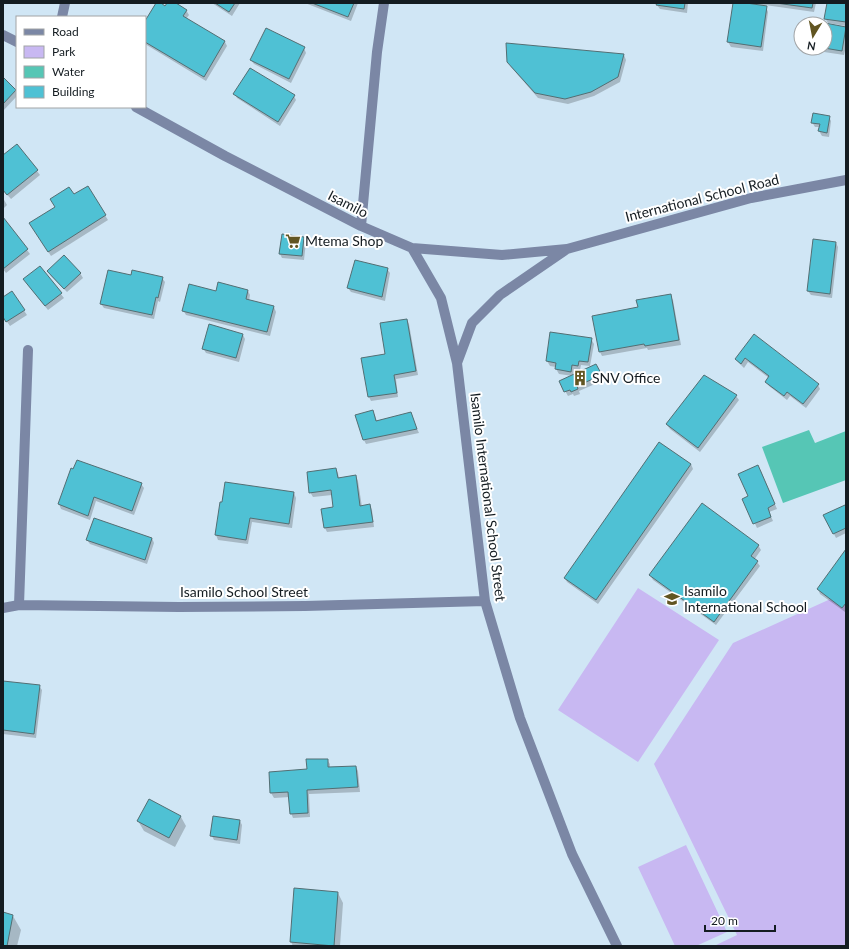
<svg xmlns="http://www.w3.org/2000/svg" width="849" height="949" font-family="Lato,sans-serif">
<rect width="100%" height="100%" fill="#d0e6f5"/>
<path fill="#c8b8f2" d="M638 588 719 640 638 762 558 710Z
M846 592V946H714L737 935 654 764 733 643Z
M686 845 727 932 696 946H675L638 867Z"/>
<path fill="#56c6b5" d="M809 430 815 443 846 431V480L783 503 762 447Z"/>
<path fill="#0003" d="M157 3H159L166 7 168 3H174L186 10 189 15 186 19 225 42 227 46 206 81 145 44V23Z
M212 3H240L232 16Z
M305 3H358L351 21Z
M658 3H688L687 13 660 9 657 5Z
M734 3H816L814 12 765 5 768 12 763 51 731 47 728 42Z
M828 3H846V26L828 23 825 18Z
M825 27 846 28V46L844 55 824 52 822 48H825Z
M507 44 624 55 626 60 620 82 594 96 568 104 538 98 511 67 508 62Z
M304 48 306 53 291 83 254 64 251 60Z
M3 79 15 90 17 93V96L3 111Z
M235 94 294 96 296 100 280 126 237 98Z
M829 117 831 121 829 137 822 136 819 131 820 127H815L812 122Z
M17 146 37 171 40 175 11 199 3 190V157Z
M87 187 108 220 51 256 33 228 74 196Z
M3 198 7 205 3 209Z
M3 218 30 254 6 273 3 269Z
M303 238 306 242 304 260 282 258 280 254Z
M836 243 838 247 832 298 811 295 808 291Z
M40 267 64 298 48 310 27 284Z
M387 269 390 273 385 301 351 292 348 288Z
M48 271 80 273 83 278 67 292 51 276Z
M131 276 162 278 165 282 160 302 158 301 154 319 104 308 101 304Z
M248 291 250 295 249 301 274 307 276 312 270 336 186 315 183 310 217 293Z
M12 293 27 315 10 326 3 316V298Z
M670 295 673 300 681 345 648 350 647 348 602 356 600 352 593 317 639 308Z
M407 320 409 324 418 375 396 379 398 397 371 401 369 397 362 359 386 355Z
M243 335 245 339 239 362 206 353 203 348Z
M754 336 818 385 820 389 806 408 790 396 787 400 769 386 766 382 769 378 748 362 744 368 739 363 736 359Z
M591 339 594 344 590 366 581 365 580 370 574 369 573 376 598 369 604 380 579 391 580 394 574 396 573 394 568 396 560 382 573 376 559 374 556 369V367L550 366 547 361Z
M736 396 739 400 700 452 670 429 667 425Z
M372 411 375 415 377 422 410 413 419 433 366 444 364 440 357 415Z
M691 464 693 469 598 604 567 582 565 578Z
M71 469 141 484 144 488 134 515 96 501 90 520 61 509 59 504Z
M336 469 338 473 339 479 356 476 358 481 362 507 370 505 372 510 374 527 327 532 325 528 322 510 334 508 332 495 313 497 310 492Z
M761 471 777 509 769 512 773 521 757 528 744 500 749 497Z
M294 493 296 498 292 528 252 522 248 544 218 540 216 535Z
M846 509V533L836 538 834 534Z
M152 538 154 543 147 564 90 544 87 540Z
M758 545 761 550 754 560 757 562 760 566 716 625 653 580 650 575Z
M846 551V611L845 612 820 594 818 589Z
M3 682 39 686 42 690 36 738 3 734Z
M327 760 330 764V768L356 767 358 771 360 792 309 794 310 817 293 818 291 813 290 797 274 798 271 793 270 773 308 770Z
M149 800 181 817 186 826 175 847 144 831 138 821Z
M240 821 242 825 240 844 214 840 212 836Z
M338 893 343 903 340 946H293L291 942Z
M3 913 13 916 21 930 17 946H3Z"/>
<path fill="#4fc1d4" stroke="#536e73" d="M156 3H161L165 6 167 3H176L187 10 183 16 225 41 204 77 145 42V21Z
M215 3H235L229 12Z
M312 3H354L348 17Z
M657 3H685L684 9 656 5Z
M733 3H746L767 6 761 47 727 42Z
M776 3H813L812 8Z
M827 3H846V22L824 19Z
M825 23 846 27 842 51 824 48H825Z
M266 28 305 47 289 79 250 60Z
M506 43 624 54 618 77 591 92 565 99 535 93 507 62Z
M250 68 295 95 278 122 233 94Z
M3 77 16 90 3 104Z
M813 113 830 116 827 133 818 131 820 124 811 123Z
M17 144 38 170 7 195 3 190V155Z
M88 186 106 215 48 252 29 223 55 207 50 199 69 187 74 194Z
M3 217 28 249 3 269Z
M282 234 304 237 302 256 279 254Z
M813 239 836 242 830 294 807 291Z
M64 255 81 273 64 289 47 271Z
M355 260 388 268 382 297 347 288Z
M40 266 62 293 45 306 23 279Z
M108 270 131 275 132 270 163 277 158 298 156 297 152 315 100 304Z
M218 282 248 290 246 299 274 306 267 332 182 311 189 284 216 291Z
M12 291 25 310 6 322 3 317V297Z
M671 294 679 340 645 346 644 344 599 352 592 316 638 307 636 300Z
M407 319 416 371 394 375 397 393 368 397 361 358 385 354 380 323Z
M209 324 243 334 236 358 202 349Z
M550 332 592 338 588 362 579 361 578 366 572 365 571 372 555 369 556 363 546 361Z
M754 334 819 384 803 404 787 392 784 396 765 382 769 376 745 358 741 364 735 359Z
M596 364 602 375 577 386 578 389 571 392 570 390 564 392 559 381Z
M704 375 737 395 698 448 666 424Z
M373 410 376 421 411 412 417 429 363 440 355 415Z
M659 442 691 464 596 600 564 578Z
M77 460 142 483 132 511 94 497 88 516 58 504 71 468 73 469Z
M758 465 775 504 768 508 771 517 753 524 742 499 748 496 738 474Z
M336 468 338 478 356 475 360 506 370 504 373 522 324 528 321 509 333 507 331 490 309 493 307 472Z
M225 482 294 492 289 524 250 518 246 540 215 535 220 502H222Z
M702 503 759 545 751 556 758 561 714 622 649 575Z
M845 505 846 507V528L833 534 823 515Z
M94 518 152 538 145 560 86 540Z
M846 549V603L842 608 817 589Z
M3 681 40 685 34 734 3 730Z
M306 759H328V767L356 766 358 787 307 790 308 813 290 814 288 792 270 793 269 772 307 769Z
M149 799 181 816 169 838 137 821Z
M213 816 240 820 237 840 210 836Z
M294 888 338 892 334 946 290 942Z
M3 912 13 915 7 946H3Z"/>
<g fill="none" stroke-linecap="round" stroke-linejoin="round">
<path stroke="#7b87a5" stroke-width="10" d="M62 17 65 3
M3 35 17 42
M136 107 225 156 361 226 412 248 502 255 567 249 751 198 846 180
M361 226 377 52 384 3
M412 248 441 298 457 363
M567 249 500 295 472 323 457 363 485 601 520 718 572 854 617 946
M19 605 28 350
M3 608 19 605 179 607 305 606 485 601"/>
</g>
<defs>
<g id="supermarket-bare" transform="scale(1.2)"><path d="M-6-5.5h2.5l.6 2H6L4.5 2H-2.5L-4.4-4H-6ZM-1.5 3.2a1.3 1.3 0 1 0 .1 0ZM3 3.2a1.3 1.3 0 1 0 .1 0Z" fill="#615522" stroke="#fff" stroke-width="2.5" paint-order="stroke"/></g>
<g id="building-bare" transform="scale(1.2)"><path d="M-4-6H4V6H1V3H-1V6H-4ZM-2.5-4.3h1.7v1.8h-1.7ZM.8-4.3h1.7v1.8H.8ZM-2.5-1h1.7V.8h-1.7ZM.8-1h1.7V.8H.8Z" fill="#615522" stroke="#fff" stroke-width="2.5" paint-order="stroke"/></g>
<g id="school-bare" transform="scale(1.2)"><path d="M0-5L7-2L0 1L-7-2ZM-4 1L0 2.5L4 1V4Q0 6-4 4Z" fill="#615522" stroke="#fff" stroke-width="2.5" paint-order="stroke"/></g>
</defs>
<g fill-rule="evenodd">
<use href="#supermarket-bare" x="293" y="241"/>
<use href="#building-bare" x="580" y="378"/>
<use href="#school-bare" x="672" y="599"/>
</g>
<g text-anchor="middle" stroke-width="4" stroke-linejoin="round" paint-order="stroke">
<g font-size="14" fill="#141c21" stroke="#fff">
<text transform="translate(702 198) rotate(-14)" y="5">International School Road</text>
<text transform="translate(348 204) rotate(27)" y="5">Isamilo</text>
<text transform="translate(488 497) rotate(83)" y="5">Isamilo International School Street</text>
<text x="244" y="597">Isamilo School Street</text>
</g>
<g font-size="14" fill="#141c21" stroke="#fff" text-anchor="start">
<text x="305" y="246">Mtema Shop</text>
<text x="592" y="383">SNV Office</text>
<text x="684" y="596">Isamilo<tspan x="684" dy="16">International School</tspan></text>
</g>
</g>
<rect width="849" height="949" fill="none" stroke="#141c21" stroke-width="8"/>
<rect x="16" y="16" width="130" height="92" fill="#ffffff" stroke="#a1a4a6"/>
<rect x="24" y="29" width="20" height="6" fill="#7b87a5" stroke="#a1a4a6"/>
<text x="52" y="36" font-size="12" fill="#141c21">Road</text>
<rect x="24" y="46" width="20" height="12" fill="#c8b8f2" stroke="#a1a4a6"/>
<text x="52" y="56" font-size="12" fill="#141c21">Park</text>
<rect x="24" y="66" width="20" height="12" fill="#56c6b5" stroke="#a1a4a6"/>
<text x="52" y="76" font-size="12" fill="#141c21">Water</text>
<rect x="24" y="86" width="20" height="12" fill="#4fc1d4" stroke="#a1a4a6"/>
<text x="52" y="96" font-size="12" fill="#141c21">Building</text>
<g transform="translate(813 36) rotate(190)"><circle r="19" fill="#ffffff" stroke="#a1a4a6"/>
<path d="M0-3L7 15L0 10L-7 15Z" fill="#615522"/>
<text y="-6" font-size="11" font-weight="bold" text-anchor="middle" fill="#141c21">N</text>
</g>
<path d="M705 925v6h70v-6" fill="none" stroke="#141c21" stroke-width="2"/>
<text x="711" y="925" font-size="12" fill="#141c21" stroke="#ffffff" stroke-width="3" paint-order="stroke">20 m</text>
</svg>
